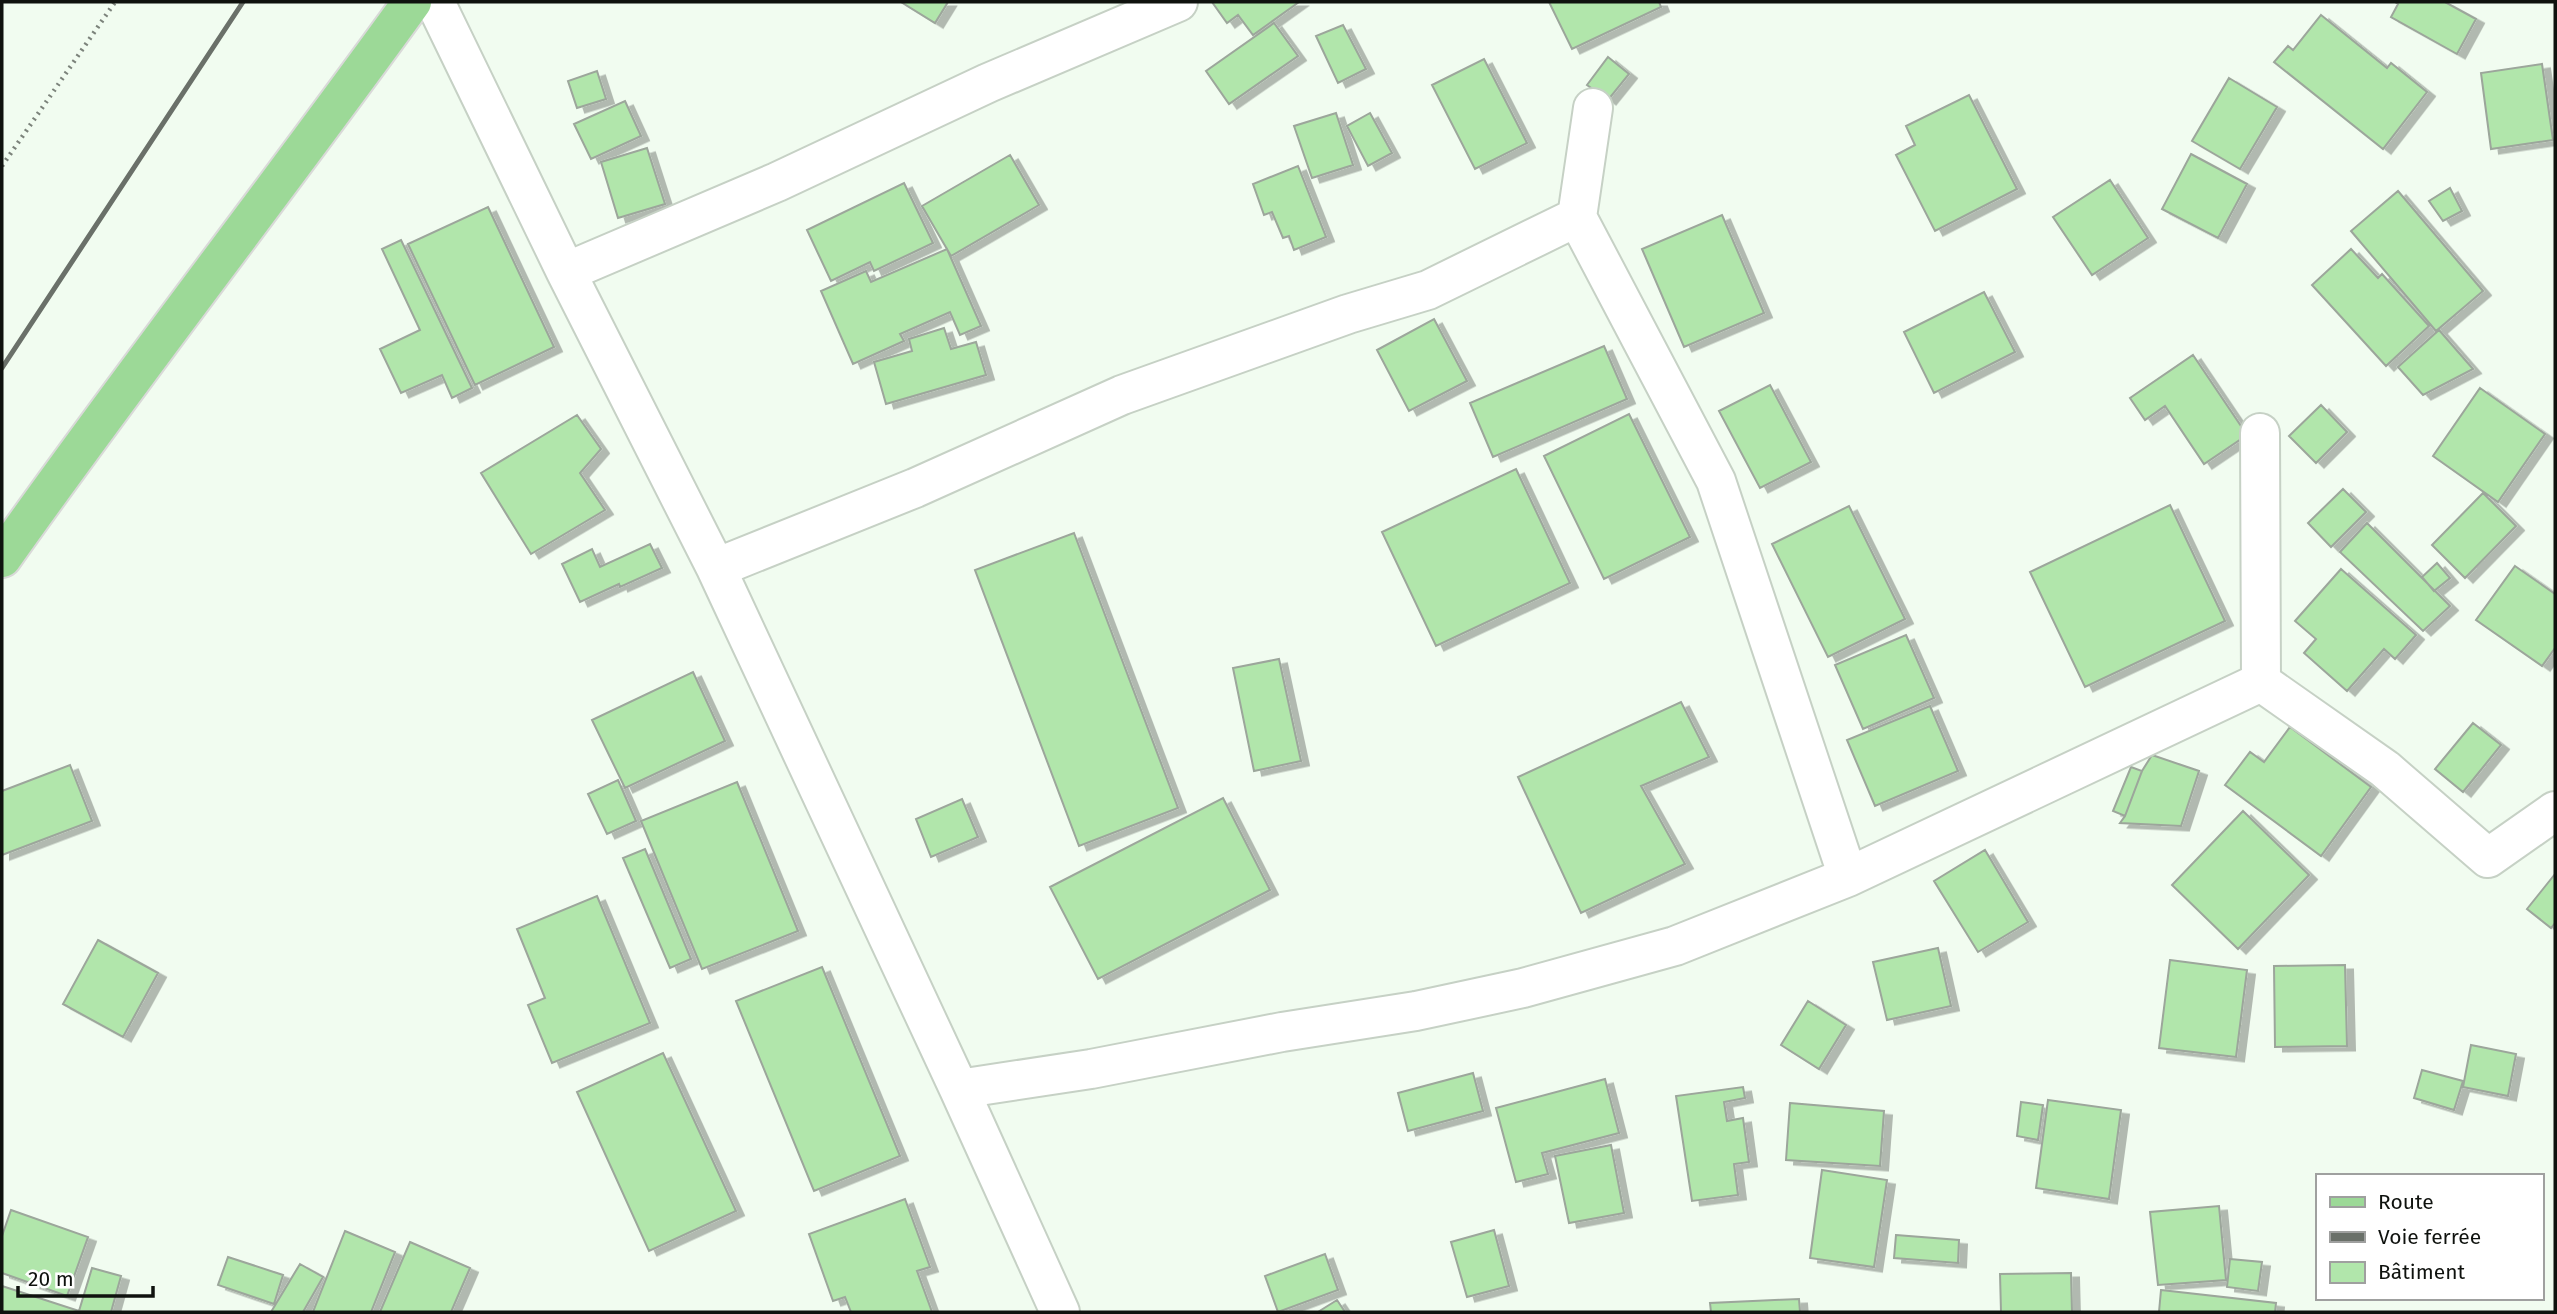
<svg xmlns="http://www.w3.org/2000/svg" width="2557" height="1314" font-family="'Fira Sans',sans-serif">
<defs>
<filter id="shadow"><feDropShadow dx="8" dy="4.5" stdDeviation="0" flood-color="#0004"/></filter>
</defs>
<rect width="100%" height="100%" fill="#f1fcf0"/>
<path fill="#b1e6ab" stroke="#9ca69b" stroke-width="2" filter="url(#shadow)" d="M901 2H948L935 23Z
M1212 2H1299L1253 35 1238 15 1227 23Z
M1549 2H1659L1661 7 1572 49Z
M2395 2H2445L2476 19 2457 54 2391 17 2398 4Z
M2321 15 2387 68 2391 63 2427 92 2383 149 2274 62 2288 46 2293 50Z
M1274 23 1298 56 1229 104 1206 71Z
M1343 25 1366 69 1338 83 1316 36Z
M1608 57 1629 74 1608 100 1587 85Z
M1484 59 1527 143 1475 169 1432 85Z
M2542 64 2553 140 2491 149 2481 73Z
M597 71 606 99 577 108 568 81Z
M2229 78 2277 107 2240 169 2192 141Z
M1969 95 2017 189 1935 231 1896 155 1915 145 1906 126Z
M625 101 641 136 591 159 574 124Z
M1336 113 1353 165 1312 178 1294 126Z
M1370 113 1392 153 1368 166 1347 126Z
M647 148 665 204 618 218 601 162Z
M2191 154 2247 184 2218 238 2162 209Z
M1010 155 1039 205 951 256 922 206Z
M1298 166 1326 237 1294 250 1289 236 1283 238 1272 212 1264 215 1253 184Z
M2110 180 2148 238 2092 275 2053 217Z
M904 183 933 243 874 271 870 262 831 281 807 230Z
M2450 188 2462 211 2443 221 2429 201Z
M2398 191 2483 291 2436 331 2351 231Z
M488 207 554 347 475 385 408 244Z
M1722 215 1764 313 1684 347 1642 249Z
M401 240 472 388 452 398 442 375 401 393 380 349 420 330 382 249Z
M947 249 981 326 960 335 950 312 900 334 904 341 853 364 821 291 866 271 871 282Z
M2351 249 2378 278 2382 274 2429 326 2386 366 2312 285Z
M1984 292 2015 352 1934 393 1904 332Z
M1434 319 1467 381 1409 411 1377 350Z
M944 328 951 349 976 342 986 375 886 404 874 362 912 351 909 339Z
M2439 330 2473 369 2423 395 2398 367Z
M1604 346 1627 399 1493 457 1470 403Z
M2193 355 2247 435 2204 464 2165 406 2145 420 2130 398Z
M1770 385 1811 462 1760 488 1719 411Z
M2480 388 2545 434 2498 502 2433 456Z
M2321 405 2347 432 2316 463 2289 436Z
M1629 414 1690 537 1604 579 1544 456Z
M577 415 601 449 580 473 605 510 531 554 481 473Z
M1516 469 1570 583 1436 646 1382 532Z
M2343 489 2366 512 2331 547 2308 523Z
M2483 493 2516 526 2465 578 2432 545Z
M2170 505 2225 621 2085 687 2030 572Z
M1849 506 1905 619 1828 657 1772 544Z
M2367 523 2450 606 2423 631 2340 552Z
M1074 533 1178 808 1079 846 975 570Z
M650 544 662 568 620 587 619 584 580 602 562 564 592 549 600 567Z
M2437 563 2450 578 2434 591 2422 577Z
M2515 566 2555 594V648L2542 666 2476 620Z
M2341 569 2416 635 2395 659 2384 649 2347 691 2304 653 2316 639 2295 621Z
M1906 635 1934 698 1863 729 1835 665Z
M1279 659 1301 761 1254 771 1233 668Z
M693 672 725 741 625 788 592 720Z
M1681 702 1709 757 1641 786 1685 864 1581 913 1518 777Z
M1930 706 1958 771 1875 806 1847 740Z
M2473 723 2501 745 2463 792 2435 769Z
M2290 727 2371 787 2321 856 2225 785 2250 752 2264 762Z
M2152 755 2199 771 2181 826 2120 823 2125 816 2142 771Z
M70 765 92 821 2 855V791Z
M2131 767 2142 771 2125 816 2113 811Z
M618 780 636 821 607 834 588 794Z
M737 782 798 931 702 969 641 821Z
M1223 798 1270 890 1098 979 1050 887Z
M962 799 978 837 931 857 916 819Z
M2243 811 2309 875 2238 949 2172 885Z
M645 849 691 959 670 968 623 858Z
M1985 850 2028 922 1978 952 1934 881Z
M2555 874V923L2551 928 2527 909Z
M597 896 650 1023 552 1063 528 1005 545 998 517 929Z
M98 940 158 973 123 1037 63 1004Z
M1938 948 1951 1006 1887 1020 1873 962Z
M2170 960 2247 970 2236 1057 2159 1048Z
M2345 965 2347 1046 2275 1047 2274 966Z
M822 967 900 1156 814 1191 736 1001Z
M1808 1001 1846 1025 1819 1069 1781 1045Z
M2471 1045 2516 1054 2508 1096 2463 1087Z
M663 1053 736 1211 649 1251 577 1092Z
M2422 1070 2463 1081 2454 1110 2414 1098Z
M1473 1073 1483 1111 1408 1131 1398 1093Z
M1605 1079 1619 1133 1542 1153 1548 1174 1516 1182 1496 1108Z
M1743 1087 1745 1098 1724 1102 1727 1121 1743 1118 1749 1162 1734 1164 1738 1195 1692 1201 1676 1096Z
M2048 1100 2121 1110 2109 1199 2036 1188Z
M2021 1102 2043 1105 2038 1140 2017 1136Z
M1790 1103 1884 1111 1880 1166 1786 1160Z
M1611 1145 1624 1213 1569 1223 1555 1156Z
M1822 1170 1887 1180 1874 1267 1810 1258Z
M905 1199 930 1267 917 1271 932 1312H851L845 1297 833 1301 809 1234Z
M2219 1206 2226 1280 2158 1285 2150 1212Z
M11 1210 88 1237 67 1296 2 1273V1236Z
M1494 1230 1509 1286 1467 1297 1451 1242Z
M345 1231 395 1252 371 1312H313Z
M1896 1235 1959 1240 1958 1263 1894 1258Z
M410 1242 470 1268 451 1312H380Z
M1325 1254 1338 1290 1278 1312 1265 1276Z
M228 1257 283 1275 274 1304 218 1285Z
M2230 1259 2262 1262 2258 1291 2227 1287Z
M300 1264 323 1277 303 1312H271Z
M92 1268 121 1276 111 1312 79 1311Z
M2071 1273 2072 1312H2001L2000 1274Z
M2 1286 79 1311 84 1312H2Z
M2161 1290 2276 1303 2275 1312H2159Z
M1799 1299 1800 1312H1711L1710 1303Z
M1337 1300 1345 1312H1318Z"/>
<g fill="none" stroke-linecap="round" stroke-linejoin="round">
<g stroke="#c6d1c5" stroke-width="42">
<path id="minor" d="M435 2 566 272 716 568 959 1089 1060 1312
M1577 217 1716 481 1848 877
M566 272 777 182 988 83 1178 2
M716 568 915 488 1122 395 1348 314 1428 290 1577 217 1593 108
M2261 682 2385 769 2488 858 2555 811
M959 1089 1091 1069 1282 1032 1416 1011 1523 988 1675 946 1848 877 2261 682 2260 433"/>
</g>
<g stroke="#d9d9d8" stroke-width="42">
<path id="primary" d="M2 558C135 370 277 189 412 2"/>
</g>
<path stroke="#7c837b" stroke-width="4.5" stroke-dasharray="2 5" stroke-linecap="butt" d="M2 166 115 2"/>
<use href="#minor" stroke="#fff" stroke-width="38"/>
<use href="#primary" stroke="#9cd997" stroke-width="38"/>
<path stroke="#6a7069" stroke-width="5" d="M2 368 243 2"/>
</g>
<rect width="2557" height="1314" fill="none" stroke="#0f120e" stroke-width="7"/>
<rect x="2316" y="1174" width="228" height="126" fill="#ffffff" stroke="#9fa09f" stroke-width="2"/>
<rect x="2330" y="1197" width="35" height="10" fill="#9cd997" stroke="#9fa09f" stroke-width="2"/>
<text x="2378" y="1209" font-size="21" fill="#0f120e">Route</text>
<rect x="2330" y="1232" width="35" height="10" fill="#6a7069" stroke="#9fa09f" stroke-width="2"/>
<text x="2378" y="1244" font-size="21" fill="#0f120e">Voie ferrée</text>
<rect x="2330" y="1262" width="35" height="21" fill="#b1e6ab" stroke="#9fa09f" stroke-width="2"/>
<text x="2378" y="1279" font-size="21" fill="#0f120e">Bâtiment</text>
<path d="M18 1286v10h135v-10" fill="none" stroke="#0f120e" stroke-width="3.5"/>
<text x="28" y="1286" font-size="21" fill="#0f120e" stroke="#ffffff" stroke-width="5" paint-order="stroke">20 m</text>
</svg>
